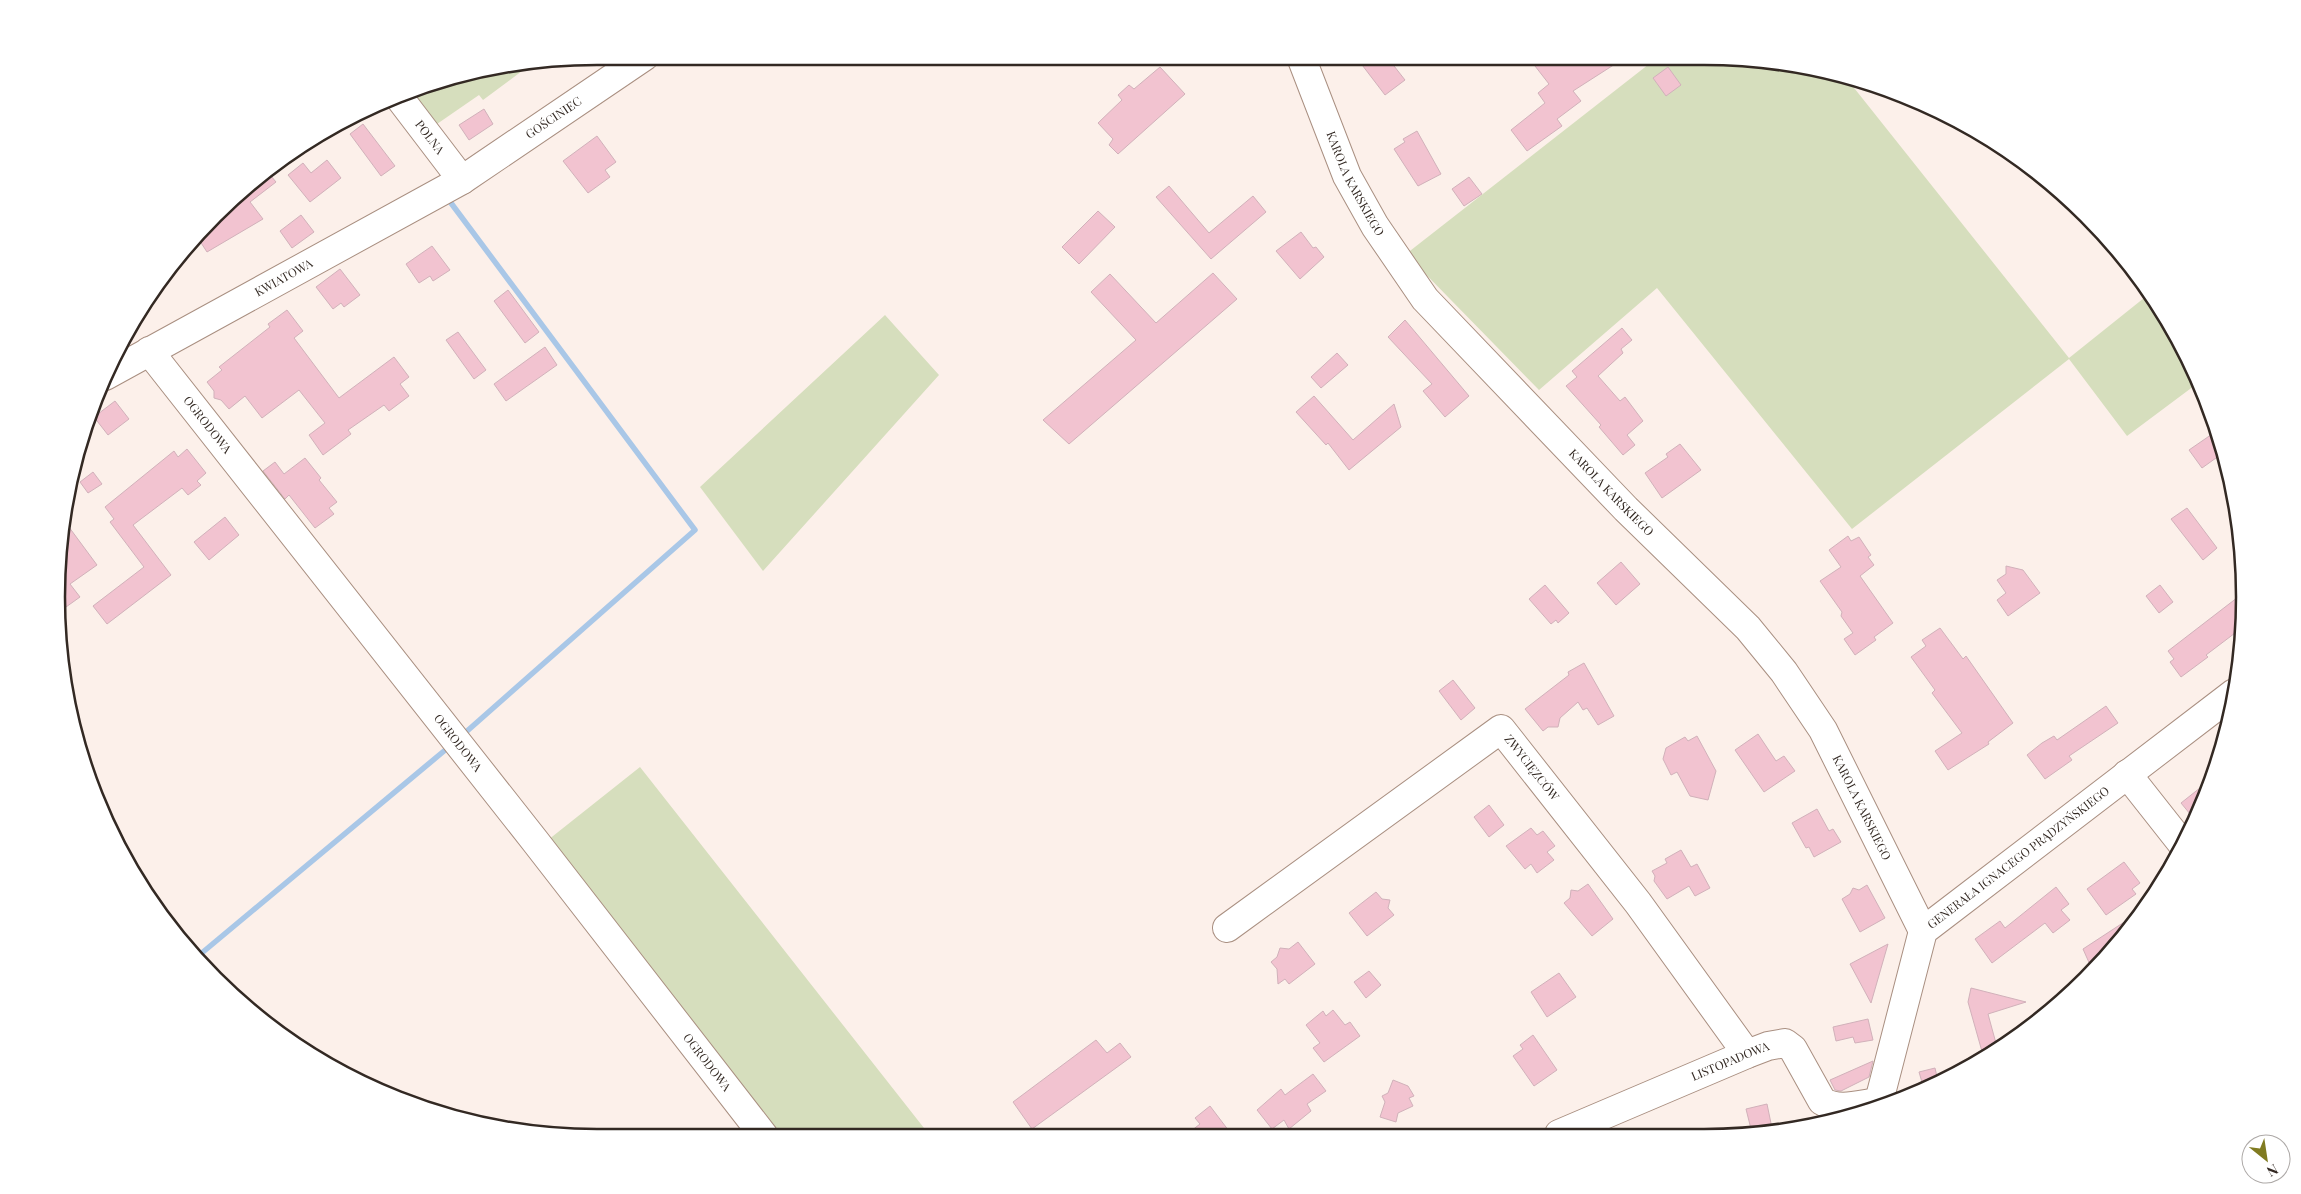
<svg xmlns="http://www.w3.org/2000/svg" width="2301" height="1194" font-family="'Playfair Display',serif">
<rect width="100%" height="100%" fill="#fcf0ea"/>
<path fill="#d6debd" d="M1658 57H1739L1843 74 2069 358 2149 294 2172 326 2198 383 2127 436 2069 359 1852 529 1657 288 1539 390 1406 254Z
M517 64 522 71 483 100 479 95 437 124 411 90C443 76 482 68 517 64Z
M885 315 939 375 763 571 700 487Z
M640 767 924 1128 914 1136H776L548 840Z"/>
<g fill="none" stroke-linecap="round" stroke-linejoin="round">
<path stroke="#a9c7e7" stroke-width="5.5" d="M451 203 695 530 466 732
M197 957 444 751"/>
</g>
<path fill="#f2c3d0" stroke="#d1b1ba" d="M1356 57H1387L1405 80 1385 95Z
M1528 57H1626L1573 91 1581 101 1557 119 1562 126 1527 151 1511 130 1545 103 1538 93 1549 84Z
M1160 67 1185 94 1118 154 1109 145 1113 139 1098 123 1122 100 1118 95 1129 85 1134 89Z
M1668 67 1681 85 1666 96 1653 78Z
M484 109 493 124 469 140 459 125Z
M363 124 395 166 381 176 350 134Z
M1417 131 1441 174 1418 186 1394 149 1405 142 1403 139Z
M597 136 616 162 605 170 610 177 588 193 563 161Z
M327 160 341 178 310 202 288 175 303 163 311 173Z
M266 170 276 182 250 202 263 219 207 252 196 235Z
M1469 177 1482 194 1464 206 1452 189Z
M1169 186 1209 233 1253 196 1266 212 1211 259 1156 197Z
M1098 211 1115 227 1079 264 1062 247Z
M301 215 314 232 292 248 280 231Z
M1301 232 1313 248 1316 247 1324 257 1300 279 1276 251Z
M432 246 450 270 433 281 430 276 419 283 406 264Z
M340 269 360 295 344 307 341 303 333 309 316 287Z
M1213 273 1237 299 1069 444 1043 420 1136 340 1091 292 1110 274 1156 323Z
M508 290 539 332 525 343 494 301Z
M287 310 303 331 294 338 339 398 394 357 409 377 400 384 409 396 389 411 384 405 348 430 351 434 323 455 309 435 325 423 299 390 262 418 245 396 229 409 221 400 214 398V391L207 382 222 370 219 367 270 327 268 324Z
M1405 320 1469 396 1445 417 1423 391 1432 384 1388 337Z
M1622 328 1632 340 1621 349 1623 353 1598 376 1620 401 1625 397 1643 421 1627 435 1635 445 1623 455 1599 427 1601 425 1566 386 1577 377 1572 371Z
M458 332 486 370 474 379 446 340Z
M545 347 557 365 506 401 494 384Z
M1337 353 1348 365 1321 388 1311 377Z
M1314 396 1353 440 1394 404 1401 427 1349 470 1328 443 1326 445 1296 412Z
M115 401 129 419 108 435 94 417Z
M2218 430 2223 453 2202 468 2189 450Z
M1680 444 1701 470 1662 498 1645 473 1668 457 1666 454Z
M187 449 206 473 197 481 201 485 188 495 182 488 133 525 171 575 107 624 93 606 144 567 110 522 114 519 105 507 174 451 178 457Z
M305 458 321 478 319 480 337 502 329 508 334 514 315 528 289 495 285 499 263 471 275 462 284 474Z
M93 472 102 484 88 493 80 482Z
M2187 508 2217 548 2203 560 2171 519Z
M225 517 239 535 209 560 194 542Z
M63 519 97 565 70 584 80 597 59 612 57 562Z
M1848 536 1851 541 1859 537 1871 555 1868 557 1874 565 1860 576 1893 623 1874 637 1876 640 1855 655 1844 639 1853 633 1841 616 1842 612 1820 581 1841 567 1829 550Z
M1621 562 1640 584 1616 605 1597 583Z
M2006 566 2023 570 2040 593 2008 616 1997 600 2006 593 1997 580 2006 574Z
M1545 585 1569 613 1558 623 1556 620 1551 624 1529 599Z
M2160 585 2173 602 2159 613 2146 596Z
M2242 594 2243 627 2206 655 2208 657 2181 677 2170 662 2174 659 2168 651Z
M1940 628 1963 659 1966 656 2013 723 1988 742 1989 744 1948 770 1935 751 1962 733 1932 693 1935 690 1911 657 1926 646 1922 640Z
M1584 663 1614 716 1598 725 1587 708 1583 710 1578 702 1560 718 1558 727H1548L1543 731 1525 709 1569 675 1568 672Z
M1453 680 1475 708 1461 720 1439 691Z
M2106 706 2118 723 2069 756 2072 760 2045 779 2027 755 2042 743 2054 736 2057 740Z
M1758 734 1776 761 1784 756 1795 771 1764 792 1735 750Z
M1697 736 1716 771 1708 800 1690 796 1677 772 1671 775 1663 759 1666 748 1685 737 1688 741Z
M2210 780 2200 807 2195 820 2181 803Z
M1489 805 1504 825 1489 837 1474 817Z
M1817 809 1829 831 1833 829 1841 842 1814 857 1809 847 1806 848 1792 823Z
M1531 828 1537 835 1543 831 1555 846 1547 852 1554 860 1537 873 1531 864 1525 869 1506 846Z
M1681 850 1691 867 1697 864 1710 888 1695 896 1689 886 1667 899 1654 881 1655 876 1652 871 1667 863 1665 859Z
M2124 862 2140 883 2132 889 2136 894 2106 915 2087 889Z
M1588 884 1613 919 1592 936 1564 903 1570 898 1571 890 1578 891Z
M1867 885 1885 918 1860 932 1842 899 1850 894 1853 888 1859 890Z
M2056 887 2069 904 2061 910 2070 920 2053 933 2045 923 1992 963 1975 939 2000 921 2005 928Z
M1376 892 1382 899 1390 900 1388 908 1394 915 1367 936 1349 913Z
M2138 913 2111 953 2100 964 2091 967 2083 949Z
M1298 942 1315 964 1289 984 1285 979 1278 984 1277 969 1271 962 1277 957 1280 948 1289 949Z
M1888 944 1871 1003 1850 964Z
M1369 971 1381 985 1366 998 1354 982Z
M1559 973 1576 997 1547 1017 1531 992Z
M1971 988 2026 1002 1988 1014 1997 1047 1983 1055 1968 1002Z
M1333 1010 1345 1025 1350 1022 1360 1036 1324 1062 1313 1048 1320 1043 1306 1025 1323 1011 1326 1016Z
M1868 1019 1873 1040 1855 1043 1853 1037 1836 1041 1833 1027Z
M1533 1035 1557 1070 1534 1086 1513 1056 1523 1049 1520 1045Z
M1096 1040 1107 1053 1120 1043 1131 1057 1032 1129 1013 1102Z
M1873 1061 1869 1077 1841 1091 1835 1090 1830 1080Z
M1935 1068 1938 1081 1924 1089 1919 1072Z
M1313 1074 1326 1091 1307 1104 1311 1111 1289 1129 1284 1120 1272 1129 1257 1110 1281 1089 1285 1095Z
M1393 1080 1408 1086 1414 1096 1409 1098 1413 1106 1398 1113 1396 1122 1380 1117 1385 1102 1382 1096 1388 1093Z
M1767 1104 1773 1133H1752L1746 1109Z
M1210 1106 1232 1135H1186L1200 1124 1195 1118Z"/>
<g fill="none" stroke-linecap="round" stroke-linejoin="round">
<g stroke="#a98f81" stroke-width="30">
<g id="minor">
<path id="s1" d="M1301 57 1347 176 1375 226 1425 299 1626 509 1748 628 1784 672 1823 730 1923 931"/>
<path id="s2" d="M398 96 462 180"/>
<path id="s3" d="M149 351 535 841 764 1136"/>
<path id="s4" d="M105 376 462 180 645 56"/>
<path d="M2127 774 2183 845"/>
<path id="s5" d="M1227 928 1501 729 1638 903 1747 1054"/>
<path id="s6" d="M1878 1105 1923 931 2234 693"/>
<path id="s7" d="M1559 1134 1747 1054 1768 1046 1785 1043 1793 1049 1822 1101C1839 1112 1860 1104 1879 1102"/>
</g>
</g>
<use href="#minor" stroke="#fff" stroke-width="28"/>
</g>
<g text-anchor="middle" stroke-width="5" stroke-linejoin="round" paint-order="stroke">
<g font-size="12" fill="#332923" stroke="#fff">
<text dy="4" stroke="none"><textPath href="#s4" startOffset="518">GOŚCINIEC</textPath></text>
<text dy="4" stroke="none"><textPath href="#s2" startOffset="52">POLNA</textPath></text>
<text dy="4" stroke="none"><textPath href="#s1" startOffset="138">KAROLA KARSKIEGO</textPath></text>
<text dy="4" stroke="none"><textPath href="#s4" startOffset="204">KWIATOWA</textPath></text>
<text dy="4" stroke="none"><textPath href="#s3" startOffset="94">OGRODOWA</textPath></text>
<text dy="4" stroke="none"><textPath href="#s1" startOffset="542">KAROLA KARSKIEGO</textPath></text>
<text dy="4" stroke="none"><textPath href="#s3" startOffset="499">OGRODOWA</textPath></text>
<text dy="4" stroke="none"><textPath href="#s5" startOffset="388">ZWYCIĘZCÓW</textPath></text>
<text dy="4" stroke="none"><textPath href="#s1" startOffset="948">KAROLA KARSKIEGO</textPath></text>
<text dy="4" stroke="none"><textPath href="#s6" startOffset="300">GENERAŁA IGNACEGO PRĄDZYŃSKIEGO</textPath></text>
<text dy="4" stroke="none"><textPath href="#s3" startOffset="904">OGRODOWA</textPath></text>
<text dy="4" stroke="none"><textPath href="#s7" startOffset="186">LISTOPADOWA</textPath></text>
</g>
</g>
<path d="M0 0H2301V1194H0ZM597 65H1704A532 532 0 0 1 2236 597V597A532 532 0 0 1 1704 1129H597A532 532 0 0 1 65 597V597A532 532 0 0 1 597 65Z" fill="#fff" fill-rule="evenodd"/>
<path fill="none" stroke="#332923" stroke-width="2.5" d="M597 65H1704A532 532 0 0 1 2236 597V597A532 532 0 0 1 1704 1129H597A532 532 0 0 1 65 597V597A532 532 0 0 1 597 65Z"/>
<g transform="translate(2266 1159) rotate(150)"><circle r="24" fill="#ffffff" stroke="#ada9a7"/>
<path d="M0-4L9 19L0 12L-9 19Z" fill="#807b21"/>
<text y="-8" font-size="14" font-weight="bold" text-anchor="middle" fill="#332923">N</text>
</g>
</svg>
